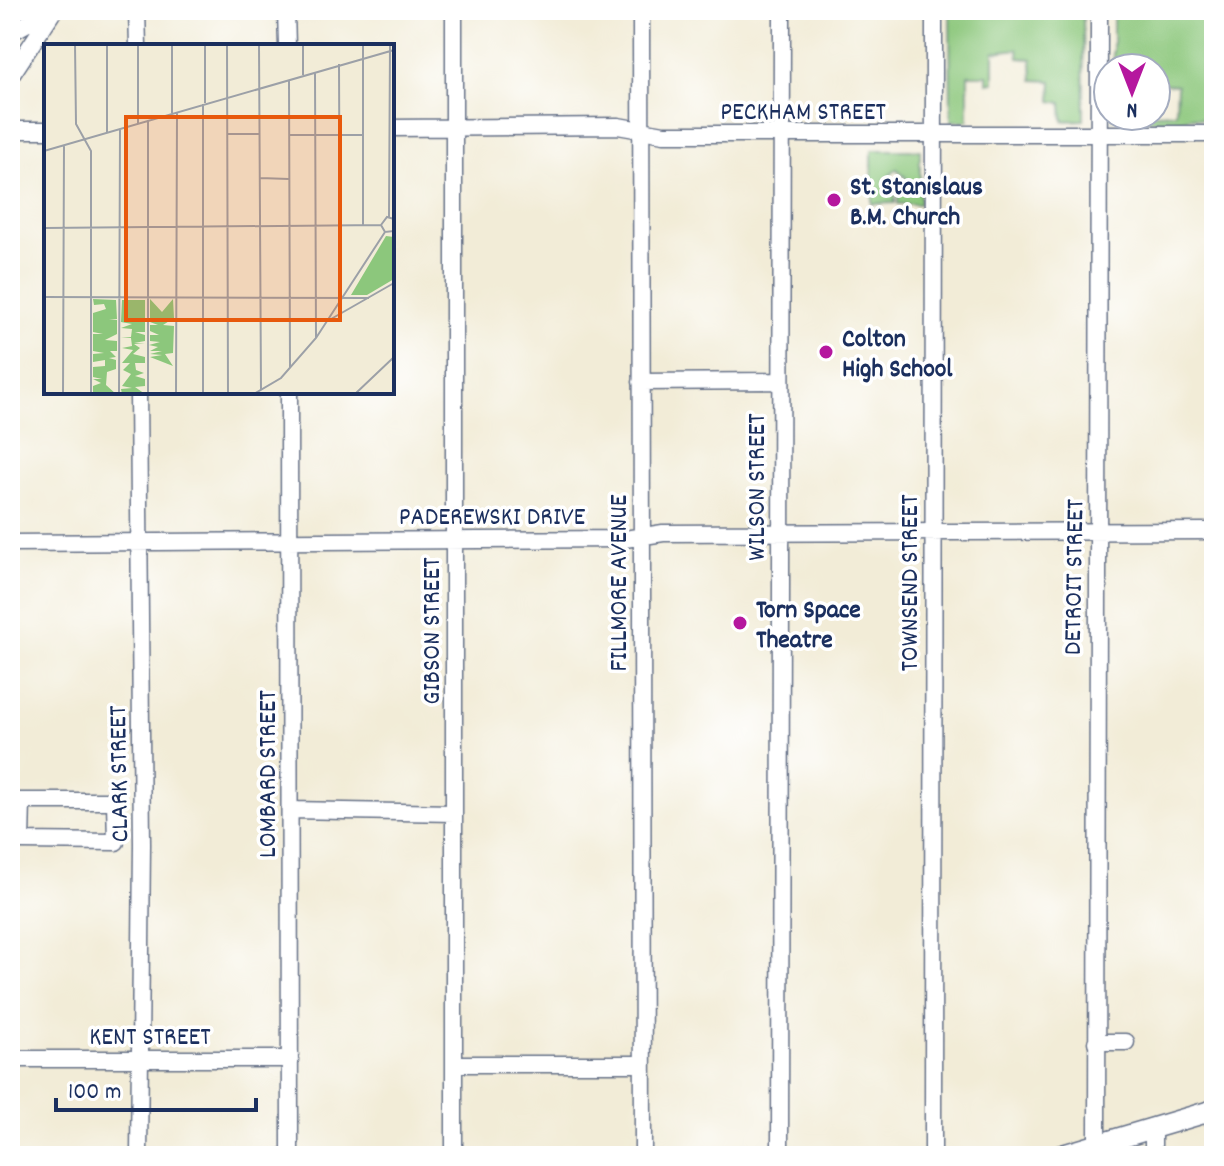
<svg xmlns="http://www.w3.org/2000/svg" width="1224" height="1166" font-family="Dekko,sans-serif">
<rect width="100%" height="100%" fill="#fff"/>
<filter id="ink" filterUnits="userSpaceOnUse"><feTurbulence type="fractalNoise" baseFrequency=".0125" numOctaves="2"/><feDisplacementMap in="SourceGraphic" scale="16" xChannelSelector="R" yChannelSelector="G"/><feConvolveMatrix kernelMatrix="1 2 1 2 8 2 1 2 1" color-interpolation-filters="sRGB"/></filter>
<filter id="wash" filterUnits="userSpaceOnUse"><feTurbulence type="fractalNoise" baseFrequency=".006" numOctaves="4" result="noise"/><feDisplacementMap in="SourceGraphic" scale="32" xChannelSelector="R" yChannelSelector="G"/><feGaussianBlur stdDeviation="1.8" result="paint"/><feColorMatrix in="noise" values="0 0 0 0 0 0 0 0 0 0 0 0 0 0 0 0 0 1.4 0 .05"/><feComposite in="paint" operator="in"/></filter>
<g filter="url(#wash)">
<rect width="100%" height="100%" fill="#f2ecd7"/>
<path fill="#8cc77c" stroke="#547b6d" stroke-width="2" d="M1083 10 1084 120 1063 121 1062 103 1051 101 1052 81 1033 80 1032 59 1019 58 1018 49 994 52V82L987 83V75H968V121H951L950 12Z
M1113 10H1205L1201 94 1214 95V121L1191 117 1181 121 1113 119V116L1176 113 1177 85 1156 83V68H1113Z
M872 150H920V204H898V188L908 180 897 169 885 180 895 188V203L872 204Z"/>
</g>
<g filter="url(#ink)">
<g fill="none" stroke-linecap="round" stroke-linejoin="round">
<g stroke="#667188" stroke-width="19">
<path id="minor" d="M137 10 138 46
M286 10 287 46
M454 10V1156
M641 10 643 1156
M10 33 51 10
M10 77 54 10
M392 128 618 126 664 134H1214
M10 130H46
M641 382 779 381
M138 392 142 844 139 1156
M289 392 290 1156
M10 543 625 539 663 533 1214 531
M10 801H115L116 842 21 841 22 801
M290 810 454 813
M1096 1042H1126
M10 1059H290
M454 1064H642
M1097 1145 1099 10
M780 1156 782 10
M933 1156 934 10
M1153 1156V1128"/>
</g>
<g stroke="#667188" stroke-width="23">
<path id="major" d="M1059 1156 1214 1110"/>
</g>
<use href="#minor" stroke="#fff" stroke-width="16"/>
<use href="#major" stroke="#fff" stroke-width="20"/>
</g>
</g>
<g fill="#b5179e" stroke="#fff" stroke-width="3">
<circle cx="834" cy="200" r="8"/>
<circle cx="826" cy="352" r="8"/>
<circle cx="740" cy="623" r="8"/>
</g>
<g text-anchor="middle" stroke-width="7" stroke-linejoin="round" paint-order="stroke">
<g font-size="26" fill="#1b2f5e" stroke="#fff">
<text x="803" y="119">PECKHAM STREET</text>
<text transform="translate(755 487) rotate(-90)" y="9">WILSON STREET</text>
<text x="492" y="524">PADEREWSKI DRIVE</text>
<text transform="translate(1072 577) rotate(-89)" y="9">DETROIT STREET</text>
<text transform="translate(617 583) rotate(-90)" y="9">FILLMORE AVENUE</text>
<text transform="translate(908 583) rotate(-90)" y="9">TOWNSEND STREET</text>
<text transform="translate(430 631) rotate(-90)" y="9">GIBSON STREET</text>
<text transform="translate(117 774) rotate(-91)" y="9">CLARK STREET</text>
<text transform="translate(266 774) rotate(-90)" y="9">LOMBARD STREET</text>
<text x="150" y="1044">KENT STREET</text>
</g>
<g font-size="26" font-weight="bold" fill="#1b2f5e" stroke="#fff" text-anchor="start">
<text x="850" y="194">St. Stanislaus<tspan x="850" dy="30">B.M. Church</tspan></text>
<text x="842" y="346">Colton<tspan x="842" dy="30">High School</tspan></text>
<text x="756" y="617">Torn Space<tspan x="756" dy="30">Theatre</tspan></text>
</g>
</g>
<g transform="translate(44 44)">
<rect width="350" height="350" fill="#f2ecd7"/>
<path d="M342 192 350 193V235L323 251H307ZM49 255 72 256 73 275 65 276H73V290L61 296 73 297V307H66L72 313 65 314 72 316V325L63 328 62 341 72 350H49V342L57 339 49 335H58L49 333V323L61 322V316L49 318V310L60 309 49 307V290H59L49 288V269L62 265 60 260 50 261ZM106 255 118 268 129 255 130 274 119 281 130 282 129 309 121 310 129 322 106 313 118 311 106 310 118 307H106L114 303 105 301 116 298 106 297V291H115L106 287V281H114L106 278ZM78 256H101V288H91L101 291V297L90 299 101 300H90L96 304 89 310 101 313V319H91L92 326 100 329 91 332 101 335V342L91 343 101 350H78L77 345 88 344 78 342 87 330 79 326 86 319H78L89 306 78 304 88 302 87 294H77L87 293 88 285 77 284 88 280 77 278Z" fill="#8cc77c"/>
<path fill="none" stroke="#9ca0a7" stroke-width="2" d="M31 0 32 80 47 107V350M161 0V59M183 0 184 350M215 0 217 346M319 0V181M295 20 296 254M271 29 272 294M259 31V0M245 36 246 323M128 69V0M94 79V0M63 88V0M184 90H216M245 91H320M0 107 350 6M216 134 245 135M345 173 346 0M350 175 343 173 337 181 341 188 350 187M0 184 337 181M0 253 325 254M287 275 350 239M19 350 20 101M75 350 76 85M104 350V76M132 350 133 69M159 350V60M210 350 237 334 272 294 341 188M311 350 350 313"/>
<path fill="#e8590c" fill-opacity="0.15" stroke="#e8590c" stroke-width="4" d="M82 73H296V276H82Z"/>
<rect width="350" height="350" fill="none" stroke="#1b2f5e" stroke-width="4"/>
</g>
<rect width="1224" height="1166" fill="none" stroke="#fff" stroke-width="40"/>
<g transform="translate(1132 92) rotate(180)"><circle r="38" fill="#ffffff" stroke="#a4acbf" stroke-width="2"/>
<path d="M0-6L14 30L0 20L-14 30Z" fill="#b5179e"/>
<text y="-12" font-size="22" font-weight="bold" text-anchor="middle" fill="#1b2f5e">N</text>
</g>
<path d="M56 1098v12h200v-12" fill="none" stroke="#1b2f5e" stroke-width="4"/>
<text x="68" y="1098" font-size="24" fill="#1b2f5e" stroke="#ffffff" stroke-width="6" paint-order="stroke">100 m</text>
</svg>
